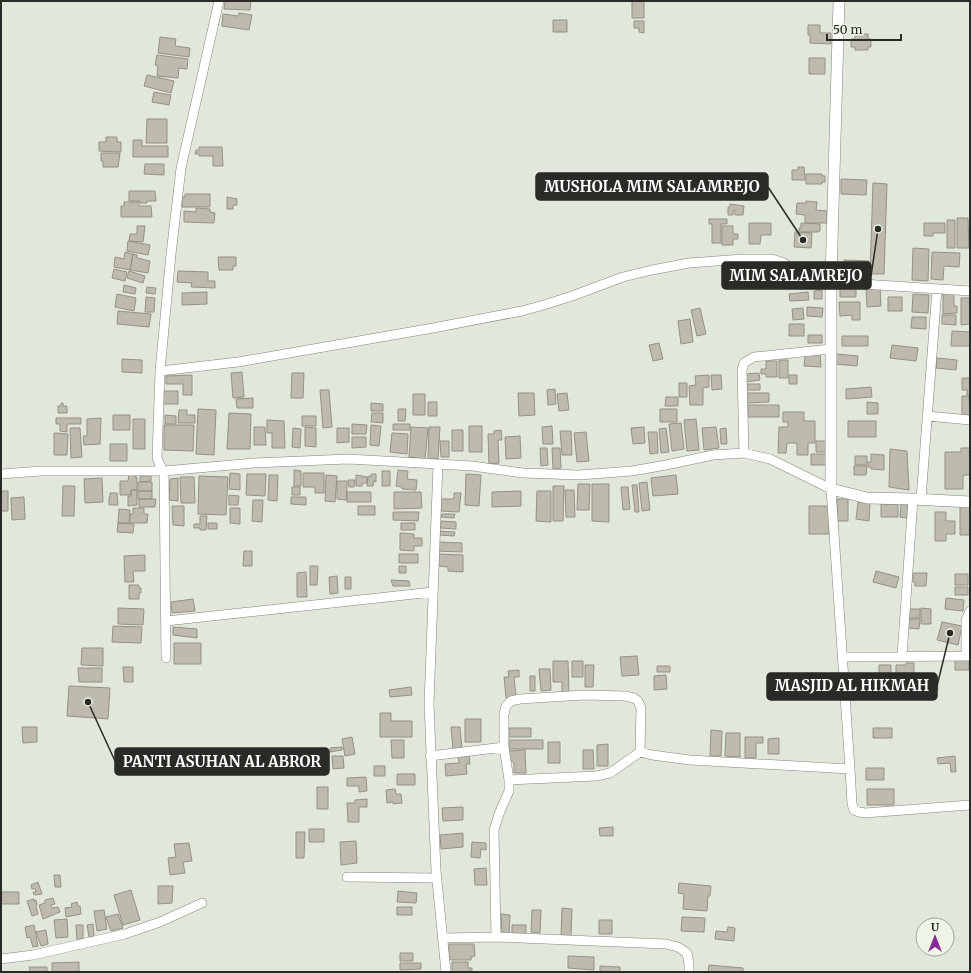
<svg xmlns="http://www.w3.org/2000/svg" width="971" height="973" font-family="Merriweather,serif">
<rect width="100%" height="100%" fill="#e1e7da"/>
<path fill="#bebaae" stroke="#949185" d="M225 1H251L250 10 224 9Z
M632 1H644V18H632Z
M239 13 252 15 249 30 222 26 223 14 238 16Z
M553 20H567V32H553Z
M634 21H644V33L639 32V28H634Z
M808 25H820V33H831V44L810 43V35H808Z
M855 34H868V39H871V47H868V50H855V47H851V39H855Z
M160 37 176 39 175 46 190 48 189 57 158 53Z
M157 55 188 59 187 69 179 68 178 78 157 76 158 66 155 65Z
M809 58H825V74H809Z
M147 75 174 81 171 93 144 86Z
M154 92 171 95 169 105 152 102Z
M147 119H167V143H146Z
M106 137H117V142H121V152L99 151V142H106Z
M133 140H142V146H168V157H133Z
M199 147H222L223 166H213V156H199V154H195L196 150H199Z
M101 153H120L118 167H103V161H101Z
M145 164H164V175L144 174Z
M798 167H804L805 180H792V170H798Z
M738 173H748V187H735V176H738Z
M806 174H822V176H825V182H822V184H806Z
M841 179 867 180 866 195 841 194Z
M873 183 887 184 884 274H870Z
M129 191H155L156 201H147V203H140V201H129Z
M185 194H210V207H182V197H185Z
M227 197 237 199V205H233V209H227Z
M806 201 817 202 816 210 827 211V223H805V215L796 214 797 203H806Z
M124 202H139V206H151L152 217H121V206H124Z
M730 204 744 206 743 215H735V210H733V215H728V207H730Z
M196 208 210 209V212L215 213 214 223 184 222V211L196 212Z
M957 218H968L969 248H957Z
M709 219H727V224H721V243H712V224H709Z
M947 220H955V248H947Z
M749 223H771V235H761L760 244H749Z
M801 223 820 224V231L818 232H799V228H801Z
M924 223H945V233H933V236H924Z
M137 226H145L143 242 129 241 130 234H137Z
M722 226H733V234H738V239H733V245H722Z
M795 232 812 233 811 248 794 247Z
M128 241 150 245 148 255 127 251Z
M913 248 929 249 928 281 912 280Z
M125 252 133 254 130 270 114 267 115 257 124 259Z
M932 252 960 253 959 267 944 266 943 280 931 279Z
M133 254 137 255V258L150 261 148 273 130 270Z
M218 257H236V266H233V270H219Z
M844 260 869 261 868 277 843 276Z
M114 269 127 272 125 281 112 278Z
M129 271 145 276 143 283 127 278Z
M178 271 208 272V281H215V288L191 287 192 283 177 282Z
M124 285 136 288 135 294 123 292Z
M840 285H856V297H840Z
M147 287 156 288 155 294 146 293Z
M880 287 881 306 867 307 866 288Z
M822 290V299H814V291Z
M207 292V304L182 305V293Z
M808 292 809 300 790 301 789 294Z
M943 292H954V306H957V313L943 314Z
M117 294 136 298 134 311 115 307Z
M913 294 929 295 928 313 912 312Z
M146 297 155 298 154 312H145Z
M888 297H902V311H888Z
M961 298H970V324L961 325Z
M839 302H860V320H852V315L840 316Z
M807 307 823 308 822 317 807 316Z
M700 308 706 334 697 336 691 310Z
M803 308 804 319 793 320 792 309Z
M118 311 151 314 149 327 117 324Z
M942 315H956V325L942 324Z
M912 317H926V329L911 328Z
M690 319 693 342 681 344 678 321Z
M789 324H804V336H789Z
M952 331 970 332V346H951Z
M808 335H822V343H808Z
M842 336H868V346H842Z
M659 343 663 359 653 361 649 345Z
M892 345 918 348 916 361 890 358Z
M820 354 821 367 804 366 805 355Z
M836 354 858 356 857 366 835 364Z
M937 358 957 360 956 370 936 368Z
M122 359 142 360V373L122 372Z
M779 360H788V378H779Z
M766 361H777V377H766V374H761V369H766Z
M242 372 244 397 233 398 231 373Z
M292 373H304L303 398H291Z
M759 373 760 380 745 382V374Z
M192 375V395H183V384H166V376Z
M709 375V387L703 388V405H690L689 386 696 385 695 376Z
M711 375H721L722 389 712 390Z
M789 375H797V384H789Z
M962 378H970V395H967V390H962Z
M679 383H687V397H679Z
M747 384H760V390H747Z
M871 387 872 397 846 399V389Z
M555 389 556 404 548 405 547 390Z
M320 390H329L332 427 323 428Z
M162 391H178V404H162Z
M518 393H534L535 415 519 416Z
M567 393 569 410 559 411 557 394Z
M747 393H769V402L747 403Z
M413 394H425V415H413Z
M962 396H969L970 415H962Z
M666 397H678V406H665Z
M253 398V408H237L236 399Z
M428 402H437V416H428Z
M867 402 878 403V414H867Z
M61 403H63V406H67V413H58V406H61Z
M371 403 383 404V411H371Z
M748 405H779V417H748Z
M198 409 216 410 214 455 196 454Z
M398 409H406L405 421H398Z
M660 409H677V422H660Z
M179 410H187V415H195V423H178Z
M783 412H804V421H815V443H808V455H797V443H787L786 453H778L779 427H788V422H783Z
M229 413 251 414 250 449H227Z
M372 413H383V423L371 422Z
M113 415H130V430H113Z
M165 415 176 416V424H165Z
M302 416H316V426H302Z
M56 418H81V424H67V432L60 431V424H56Z
M101 418 100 444 84 445 83 436H87V419Z
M133 419H145V449H133Z
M696 419 699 450 687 451 684 420Z
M267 420 284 421 285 448H272V433H267Z
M848 421H876V437H848Z
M681 423 684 449 672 451 669 424Z
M352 424 367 425 366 434H352Z
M393 424H410V430H393Z
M164 425H194L193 451 164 450Z
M371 425 381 426 379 446 370 445Z
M469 426H482V452H469Z
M552 426 553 444H543L542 427Z
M254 427H265L266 445H254Z
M305 427 316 428V447L305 446Z
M411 427 428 428 425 459 409 457Z
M429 427H440L438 459H428Z
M644 427 645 443 633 444 631 428Z
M716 427 719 448 704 450 702 428Z
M70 428H80L82 457 71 458Z
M293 428 301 429 300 448 292 447Z
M337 428H349V442L337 443Z
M666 428 669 452 661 453 659 429Z
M726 428 727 444H721L720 429Z
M452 430H463V451H452Z
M501 430 502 440H498L499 463 489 464 488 434H494V431Z
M560 431H571L572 455H562Z
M586 432 589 461 577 462 574 433Z
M648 432H657L658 453 650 454Z
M54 433 68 434 67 455H54Z
M392 433 408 434 407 454 390 452Z
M520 436 521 458 506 459 505 437Z
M352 437H366V447L352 448Z
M440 441H449V457H441Z
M816 441H826V452H816Z
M110 444H127V461H110Z
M540 448H547L548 465 541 466Z
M552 448H560L561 468 553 469Z
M961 448H970V475H963V489H945V452H961Z
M890 449 907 451 909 490 889 487Z
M811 454H826V465H811Z
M871 454 884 455V470L871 469V467H868V462H871Z
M855 456H867V465H855Z
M854 466H867L866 475H854Z
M294 470 301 471V486H294Z
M398 470 408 471 407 479 417 480 416 490 402 489V487L396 486Z
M382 471H390V486H382Z
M230 473 240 474V490L229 489Z
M303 473H324V493H315V487H303Z
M129 474H135V477H137V490H131V495H120V481H128Z
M247 474H266L265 496 246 495Z
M371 474H376V482L374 481 373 486H367L368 476 371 477Z
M466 474 481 475 479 506 465 505Z
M269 475H278L277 501 268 500Z
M326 475 337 476 335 502 325 501Z
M356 475 367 477V483H363L362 486H356Z
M676 475 678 494 653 496 651 478Z
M140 476H151V481L140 482Z
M199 476 228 477 226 515 198 514Z
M180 477H194L195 503H181Z
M102 478 103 502 85 503 84 479Z
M178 478V501L169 500 170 479Z
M348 480H355L354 487H349Z
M337 481H347V492L346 500 337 499Z
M138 482H152V491H138Z
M647 482 650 510 642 511 639 483Z
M578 484H590L589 510H577Z
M592 484H609V522L592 521Z
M632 485H637L639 512H635Z
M63 486H75L74 516H62Z
M553 486H564L563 521H553Z
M292 487H300V495H292Z
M621 487H628L630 509 623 510Z
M131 490H137V505L128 506V496H131Z
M565 490H574L575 517H566Z
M1 491H8V511H1Z
M138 491H152V499H138Z
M521 491V506L492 507V492Z
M537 491H551V522L536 521Z
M347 492H371V502H347Z
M394 492H421L422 508 394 509Z
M110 493H117L118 505H109V497H110Z
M454 493H461L459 512 440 511 441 499H454Z
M229 495 239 496 238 505H229Z
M24 497 25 519 12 520 11 498Z
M291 497H306V505L291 504Z
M139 499H156L155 507H139Z
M837 499H848V521H837Z
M253 500H263L262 522 252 521Z
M858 502 870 503 869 521 856 519Z
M881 504H898V517H881Z
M901 504 908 505 907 518 900 517Z
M172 506H184V526L173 525Z
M358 506H375V515H358Z
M809 506H829V534H809Z
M960 506H970V535H960Z
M133 508H144V514H148L147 523H130V514H133Z
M230 508H240V524L230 523Z
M119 509 130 510 129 523H118Z
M393 512H419L418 521 393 520Z
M935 512H946V521H955V534H946V541H935Z
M442 514H455L454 518 441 517Z
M200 516H207L206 530H200V528H194V524H200Z
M441 521 456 522V529L440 528Z
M118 523 134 524 133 533 117 532Z
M208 523H217V529H208Z
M401 523H415V530H401Z
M439 531 455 532 454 536 439 535Z
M400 533 414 534V538H422V546H414V551L400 550Z
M437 542 462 543V552L436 551Z
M244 551H252V566H243Z
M399 554H418V563H399Z
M439 554 463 555V572L448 571V567L438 566Z
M145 555V571H133L134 582H125L124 556Z
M310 566H318L317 585H310Z
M399 566H406V573H399Z
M876 571 899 577 896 588 873 582Z
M306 572 307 597H297V573Z
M913 573H927L926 586H915V582H913Z
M955 574H968V585H955Z
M337 576 338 593 330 594 329 577Z
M345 577H351V589H345Z
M391 580 409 581 410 586H393Z
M129 585H139V588H141V593H139V599H129Z
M955 587H968V595H955Z
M946 598 964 600 963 611 945 609Z
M193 599 195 611 172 613 171 602Z
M118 608 144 609 143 625 118 624Z
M921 608 931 609V624H921Z
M909 609H920V618H909Z
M909 619H920L919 629 908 628Z
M942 622 962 626 958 645 937 640Z
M113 626 142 627 141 643 112 642Z
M173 627 197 629V638L173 635Z
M174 643H201V664H174Z
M82 648H103V666L81 665Z
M637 656 639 675 622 676 620 657Z
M955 659H969V670H955Z
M553 661H568L569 693H562V682H553Z
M572 661H583V677H572Z
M906 663H914V676H906V674H896V665H906Z
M585 665H594L593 687H585Z
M879 665H891V675H879Z
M657 666H670V672H657Z
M123 667H133V682H124Z
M78 668H102V682H79Z
M539 669H550L551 690 541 691Z
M519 670V677H514L516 697 506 698 504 677H509L508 671Z
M666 675 667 689 654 690V676Z
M530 676H535V691H530Z
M937 676 938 690H929L928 684 917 685V677Z
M69 686 110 688 108 719 67 716Z
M411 687 412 695 390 697 389 690Z
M380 713H391V721H412V737H380Z
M465 719H481V742H465Z
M22 727H37V742L23 743Z
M451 727H460L462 749 453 750Z
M509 728H531V737H509Z
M873 728H892V738H873Z
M711 730 722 731 721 756H710Z
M726 733H740V757L725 756Z
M352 737 355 754 345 756 342 739Z
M745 737H763V743H756V758H745Z
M779 738V754H768V739Z
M391 740H404V758H392Z
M509 740H543V749H509Z
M548 742H560V763H548Z
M608 744V766H597V745Z
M342 747V750L330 752V748Z
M525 750 526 773H514V763L510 760 509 751Z
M583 750H593L594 769H583Z
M469 755 470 764H466L467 774 446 776 445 764 459 763 458 756Z
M332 756H343L344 768 333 769Z
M955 756 956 772H951L950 763 938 764 937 758Z
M374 766H385V776H374Z
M866 768H884V780H866Z
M397 774H415V785H397Z
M366 777 367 791 359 792V786H347V778Z
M317 787H328V809H317Z
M395 789 396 794H401L402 803 393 804V802L387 803 386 790Z
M867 789H894V805H867Z
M367 799V807H359V822H348L347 803H355V800Z
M463 807V820L443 821 442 808Z
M613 827V836H600L599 828Z
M309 829H324V842H309Z
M296 832H305L304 858H296Z
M463 833V847L441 849 440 835Z
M356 841 357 863 341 865 340 842Z
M472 842 486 843V850L481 849 480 858 471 857Z
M189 843 192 861 183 862 185 873 170 875 168 858 176 857 174 844Z
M486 868 487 885H475L474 869Z
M54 875H60L61 887H55Z
M38 882 42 894 34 895 33 892H36L35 888 32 889 31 885Z
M679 883 711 886 710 896H708L707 911 683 909 684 894 678 893Z
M158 886H173L172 903 158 904Z
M131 890 140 920 123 925 114 895Z
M398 891 417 893 416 903 397 902Z
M1 892H19V904H1Z
M53 898 55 904 51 905 52 908 58 907 60 912 43 919 39 905 45 903V900Z
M34 899V901L36 900 37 905 36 906 38 914 32 916 27 901Z
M77 902 78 906H80L81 914 66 917 65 908 72 907 71 904Z
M397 907H412V915H397Z
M562 908 572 909 571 936 561 935Z
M104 910 107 929 97 931 94 911Z
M532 910H541L540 933 531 932Z
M118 914 123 928 111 931 106 917Z
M501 914 510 915 509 935 502 932Z
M682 917 705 918 704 932 681 931Z
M67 919 68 937 56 938 54 920Z
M599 920H612V934H599Z
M93 924 94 937H89L87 925Z
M34 925 38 946 33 947 30 937 27 938 25 927Z
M76 925H83V938L77 940Z
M512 925H526V934H512Z
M728 927 735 928 734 941 715 939 716 931 727 932Z
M46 930 48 944 41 946 36 932Z
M449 944H474L475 956 471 957V960H451L448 954H449Z
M400 953H413V961H400Z
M568 956 594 957V970L568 968Z
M79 962V972H52V963Z
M452 962H468V968H472V972H452Z
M400 963H421V969L400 970Z
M709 965 743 968V972H708Z
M600 966 620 967V972H600Z
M29 967H47V972H30Z"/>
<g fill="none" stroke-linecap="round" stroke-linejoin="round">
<g stroke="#80857a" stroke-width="10">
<path id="minor" d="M832 282 970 291
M160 371 238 362 433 328 522 311 547 304 572 296 623 277 652 270 689 263 743 259H772L784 263 799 277H831
M927 416 970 420
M744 453 742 370 744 363 754 357 831 349
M438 464 429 704 436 871 446 972
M1 474 41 471H164L254 463 348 459 438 464 472 466 523 473 579 475 632 471 666 465 713 455 744 453 770 459 831 489 850 769 690 760 652 755 640 752 641 708 638 701 634 698 625 696 584 695 520 699 511 701 506 706 504 714V747L430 756
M921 499 937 289
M166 621 433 592
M902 656 913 499
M966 656V620L970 611
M842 657 970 656
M166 658 164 471 160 465 157 458 160 371 171 254 181 168 219 1
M850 769 852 804 854 810 859 812 865 813 970 805
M509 780 596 776 610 773 640 752
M347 877 436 878
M496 937 494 830 499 814 509 791V780L504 747
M442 938 496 937 666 944 678 947 687 953 689 964V972
M1 959 33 955 125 934 160 922 202 903"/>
</g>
<g stroke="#80857a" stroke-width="12">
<path id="tertiary" d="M839 1 831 277V489L867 498 913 499 970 502"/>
</g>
<use href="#minor" stroke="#fff" stroke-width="9"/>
<use href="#tertiary" stroke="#fff" stroke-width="11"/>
</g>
<path fill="none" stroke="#292b26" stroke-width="1.5" d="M803 240L768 187M878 229L871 276M950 633L937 686M88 702L115 761"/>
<g fill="#292b26" stroke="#eef4e8" stroke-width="1.5">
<circle cx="803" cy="240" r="4"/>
<circle cx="878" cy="229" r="4"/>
<circle cx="950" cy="633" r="4"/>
<circle cx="88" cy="702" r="4"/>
</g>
<g fill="#292b26" stroke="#292b26" stroke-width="1.5">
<rect x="536" y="173" width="232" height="27" rx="4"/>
<rect x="722" y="262" width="149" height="27" rx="4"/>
<rect x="767" y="673" width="170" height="27" rx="4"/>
<rect x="115" y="748" width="214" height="27" rx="4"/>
</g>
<g font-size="15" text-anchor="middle" font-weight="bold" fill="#fff">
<text x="652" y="192">MUSHOLA MIM SALAMREJO</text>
<text x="796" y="281">MIM SALAMREJO</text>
<text x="852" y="691">MASJID AL HIKMAH</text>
<text x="222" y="767">PANTI ASUHAN AL ABROR</text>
</g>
<rect width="971" height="973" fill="none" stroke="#292b26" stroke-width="4"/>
<g transform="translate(935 937)"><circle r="19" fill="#eef4e8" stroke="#9fa49a"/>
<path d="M0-3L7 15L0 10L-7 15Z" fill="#842b97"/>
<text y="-6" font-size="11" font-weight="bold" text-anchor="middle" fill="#292b26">U</text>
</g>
<path d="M827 34v6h74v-6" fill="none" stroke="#292b26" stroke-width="2"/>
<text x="833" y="34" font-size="12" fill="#292b26" stroke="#eef4e8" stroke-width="3" paint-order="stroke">50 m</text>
</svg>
